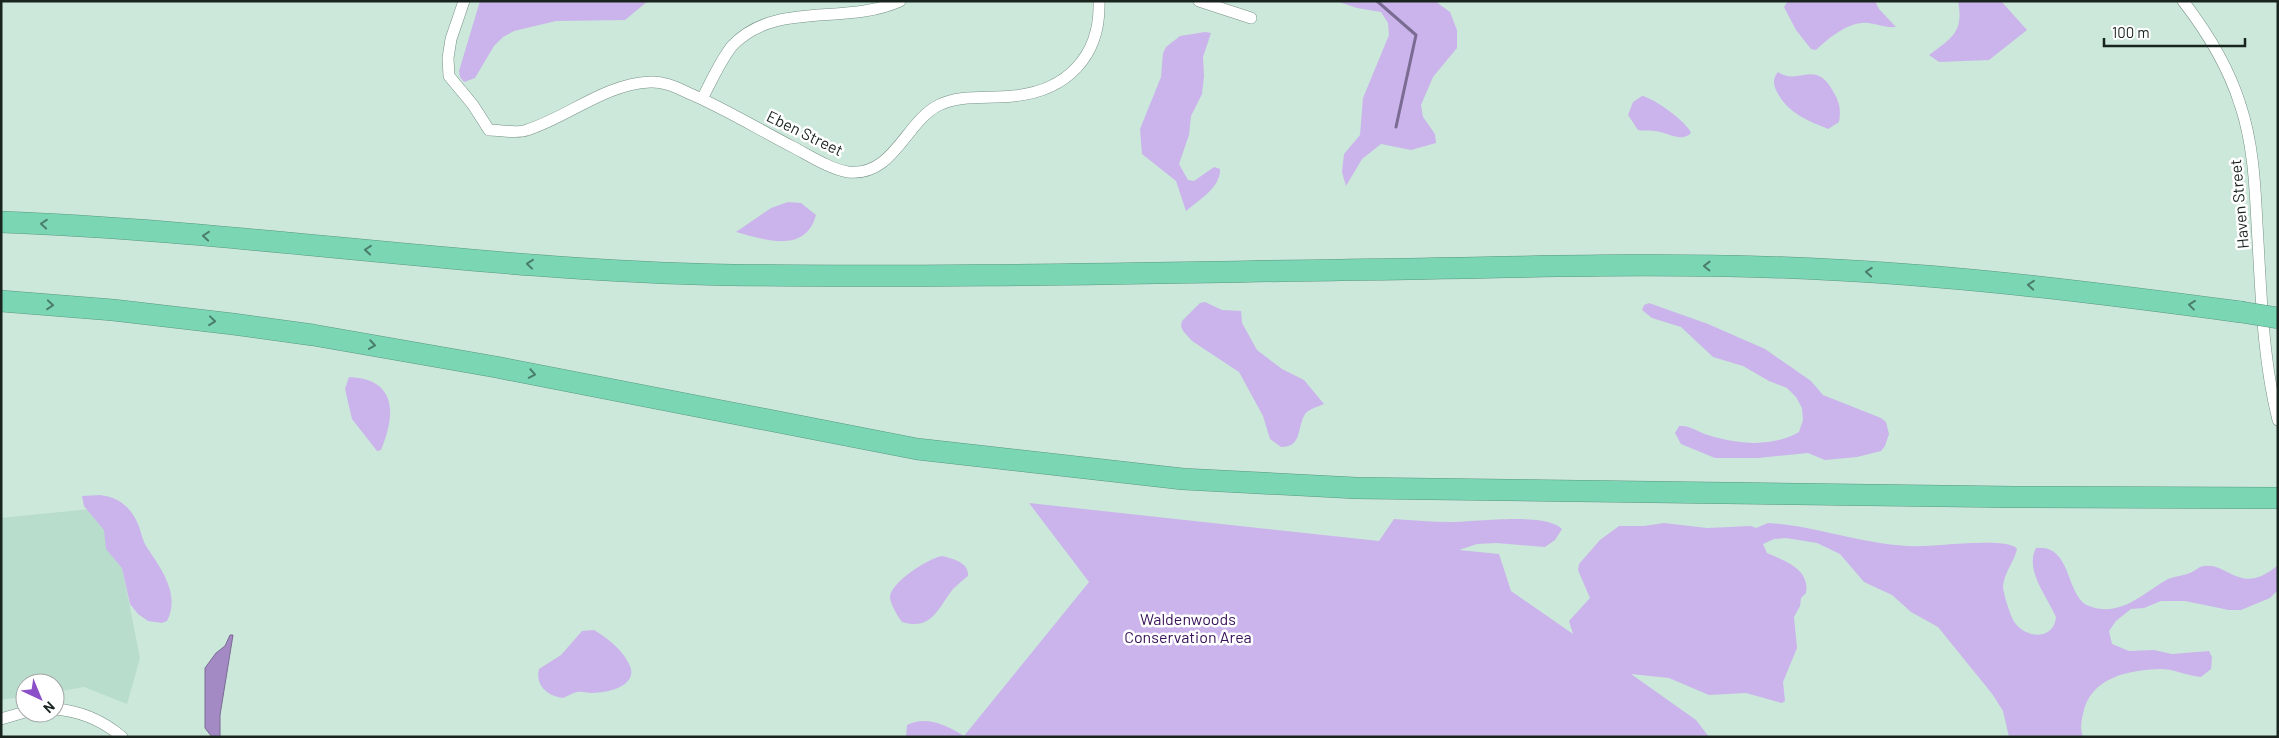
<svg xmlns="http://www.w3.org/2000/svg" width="2279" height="738" font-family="Barlow,sans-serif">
<rect width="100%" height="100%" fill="#cbe8db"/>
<path fill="#b8ddcd" d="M110 507 140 658 127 704 84 687 55 692V683H25V696L1 700V518Z"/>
<path fill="#cbb4eb" d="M480 1H648L625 20 556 21 514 31 503 37 494 46 475 78 464 82 460 77 459 71Z
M1336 1H1435L1450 12 1457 30V48L1433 77 1421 105 1423 117 1435 134 1436 143 1411 150 1381 144 1362 159 1346 186 1342 172 1344 154 1360 135 1363 98 1389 35 1388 23 1381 12 1357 8Z
M1788 1H1875L1879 9 1896 27C1886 28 1878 24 1868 23 1849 21 1829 38 1816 50L1811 49 1796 30 1784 7Z
M1958 1H2001L2027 30 1989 60 1939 62 1929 55C1952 38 1964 32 1958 1Z
M1205 32 1211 33 1203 57 1204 76 1202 94 1191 116 1189 135 1179 164 1188 180 1194 181 1214 167 1220 169C1221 187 1199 200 1186 211L1176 181 1142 154 1140 129 1161 77 1163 53 1166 47 1180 36Z
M1778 72C1800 87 1815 57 1834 93 1840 103 1841 111 1839 122L1828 129C1806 120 1787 113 1776 90 1773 83 1773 78 1778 72Z
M1642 96C1654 98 1687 122 1691 133 1681 143 1667 132 1655 131 1649 130 1644 131 1638 130L1628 115 1633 102Z
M788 202 801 203 816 215C805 255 763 239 736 232L771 208Z
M1205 302 1222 310 1241 311 1242 323 1257 350 1282 369 1304 380 1324 404C1318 407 1307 409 1304 416 1297 429 1302 447 1281 447L1270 439 1263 416 1239 372 1192 341 1183 331 1181 326 1182 321 1200 303Z
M1649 303 1708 324 1765 349 1811 381 1823 395 1881 418 1886 422 1889 434 1885 446 1881 451 1857 457 1825 460 1808 453 1758 458H1715L1681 444 1675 433 1679 426C1690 425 1698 432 1708 435 1737 444 1772 448 1799 432L1803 420 1802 408 1796 397 1787 388 1769 381 1743 366 1713 357 1681 327 1652 318 1642 310 1644 305Z
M349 377C397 379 396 414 381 450L377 451 352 419 345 389Z
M100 495C118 497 131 507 138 524 141 531 142 539 146 546 160 567 181 594 167 621L162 623 148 621 138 614 130 604 122 568 106 549 104 530 84 506 82 496Z
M1029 503 1379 541 1394 519C1413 520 1432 522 1452 522 1475 522 1546 512 1562 529L1555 540 1545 547 1496 543 1477 544 1459 550 1499 554 1511 591 1573 634 1569 621 1590 598 1578 570 1579 564 1600 540 1619 526H1644L1664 523 1707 528 1751 526 1756 528 1768 523C1820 526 1871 548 1923 546 1940 546 2010 537 2017 549 2014 562 2004 573 2003 586 2003 593 2011 618 2015 623 2027 639 2054 640 2056 617 2048 598 2024 570 2036 548 2073 544 2065 597 2089 606 2121 618 2143 593 2168 579 2175 576 2183 576 2190 573 2194 571 2197 569 2200 567 2227 558 2239 599 2278 565V590L2270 598 2241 610H2229L2185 601H2161L2144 608 2131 609 2116 621 2109 631 2112 644 2129 651 2154 650 2172 654 2209 651 2212 657 2211 669 2201 677C2187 676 2175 669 2160 669 2127 670 2090 678 2083 714 2081 722 2080 729 2083 737H2009L2003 711 1993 695 1938 627 1911 612 1892 595 1864 582 1840 554 1817 543 1786 538 1774 539 1763 544 1767 553C1785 561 1810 569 1806 593L1801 598 1800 606 1794 617 1797 648 1783 682 1785 701 1782 703 1746 693 1709 695 1669 678 1631 674 1696 720 1709 737H906L907 725C926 715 948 726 964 736L1089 582Z
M942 556C953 559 969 562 968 576 963 580 958 584 953 589 938 608 932 631 902 622 898 617 891 605 890 598 889 583 929 558 942 556Z
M594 630C609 639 623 650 630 666 638 686 608 693 593 693 587 693 583 691 577 692 572 693 568 696 563 698 547 696 535 685 539 669L561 655 582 631Z"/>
<path fill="#a38ac5" stroke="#7a6b93" d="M230 635H233L220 715V737H212L205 728V668L216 653 225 646Z"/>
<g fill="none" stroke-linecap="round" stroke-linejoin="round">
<path stroke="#7a6b93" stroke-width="3" d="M1377 1 1416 35 1396 127"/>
<g stroke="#779286" stroke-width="12">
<path id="minor" d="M464 1 451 39 448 58 449 76 473 105 489 130C501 130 517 134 527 130 568 117 605 84 650 82 665 81 679 89 693 95 727 110 760 130 793 147 810 156 830 169 848 172 894 177 905 122 939 105 961 94 989 99 1013 96 1067 91 1101 56 1099 1
M1199 1 1251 18
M2183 1C2207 32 2228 66 2240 104 2253 142 2255 184 2257 224 2261 289 2262 356 2278 420
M702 99C711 82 720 61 732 46 775 0 845 26 900 1
M55 709C81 711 102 720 122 737
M1 719 25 712"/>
</g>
<g stroke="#599880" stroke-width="22">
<path id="motorway" d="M1 222C245 231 488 271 732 275 958 278 1183 272 1409 269 1551 266 1694 262 1837 270 1972 277 2106 294 2241 312
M1 301 113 310 233 324 313 335 496 367 917 449 1183 479 1356 488 2015 497 2278 498"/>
</g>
<use href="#minor" stroke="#fff" stroke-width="11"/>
<use href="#motorway" stroke="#7bd6b4" stroke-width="21"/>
<g stroke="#599880" stroke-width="22" stroke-linecap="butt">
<path id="motorway-bridge" d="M2241 312 2278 318"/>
</g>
<use href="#motorway-bridge" stroke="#7bd6b4" stroke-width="21"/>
</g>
<defs><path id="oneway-chevron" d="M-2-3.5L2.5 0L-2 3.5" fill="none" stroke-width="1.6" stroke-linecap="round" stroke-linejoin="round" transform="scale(1.25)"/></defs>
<g stroke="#4a7d6a">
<use href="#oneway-chevron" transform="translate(44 224) rotate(-176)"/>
<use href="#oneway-chevron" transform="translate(206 236) rotate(-175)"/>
<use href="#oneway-chevron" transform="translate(368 250) rotate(-175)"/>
<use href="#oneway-chevron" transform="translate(530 264) rotate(-174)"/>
<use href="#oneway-chevron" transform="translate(1707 266) rotate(-179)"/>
<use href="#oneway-chevron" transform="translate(1869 272) rotate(-176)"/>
<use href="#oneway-chevron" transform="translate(2031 285) rotate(-175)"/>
<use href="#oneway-chevron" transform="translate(50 305) rotate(5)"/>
<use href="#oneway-chevron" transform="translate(2192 305) rotate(-173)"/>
<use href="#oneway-chevron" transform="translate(212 321) rotate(6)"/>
<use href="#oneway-chevron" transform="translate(372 345) rotate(9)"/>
<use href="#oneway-chevron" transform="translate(532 374) rotate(11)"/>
</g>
<g text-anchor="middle" stroke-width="5" stroke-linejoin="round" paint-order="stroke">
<g font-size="16" fill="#19241f" stroke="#fff">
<text transform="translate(805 133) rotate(26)" y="6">Eben Street</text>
<text transform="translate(2239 204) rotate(-95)" y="6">Haven Street</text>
</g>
<g font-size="16" fill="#39135a" stroke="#fff">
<text x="1188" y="625">Waldenwoods<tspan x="1188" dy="18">Conservation Area</tspan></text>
</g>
</g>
<rect width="2279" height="738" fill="none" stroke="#19241f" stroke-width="5"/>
<g transform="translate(40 698) rotate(136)"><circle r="24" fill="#ffffff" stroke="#a3a7a5"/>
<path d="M0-4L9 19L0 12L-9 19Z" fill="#8b50c7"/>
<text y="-8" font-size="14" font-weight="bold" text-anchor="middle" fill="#19241f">N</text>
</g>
<path d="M2104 38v8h141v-8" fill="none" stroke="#19241f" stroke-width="2.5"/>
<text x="2112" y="38" font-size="15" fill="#19241f" stroke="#ffffff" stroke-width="4" paint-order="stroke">100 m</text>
</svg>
